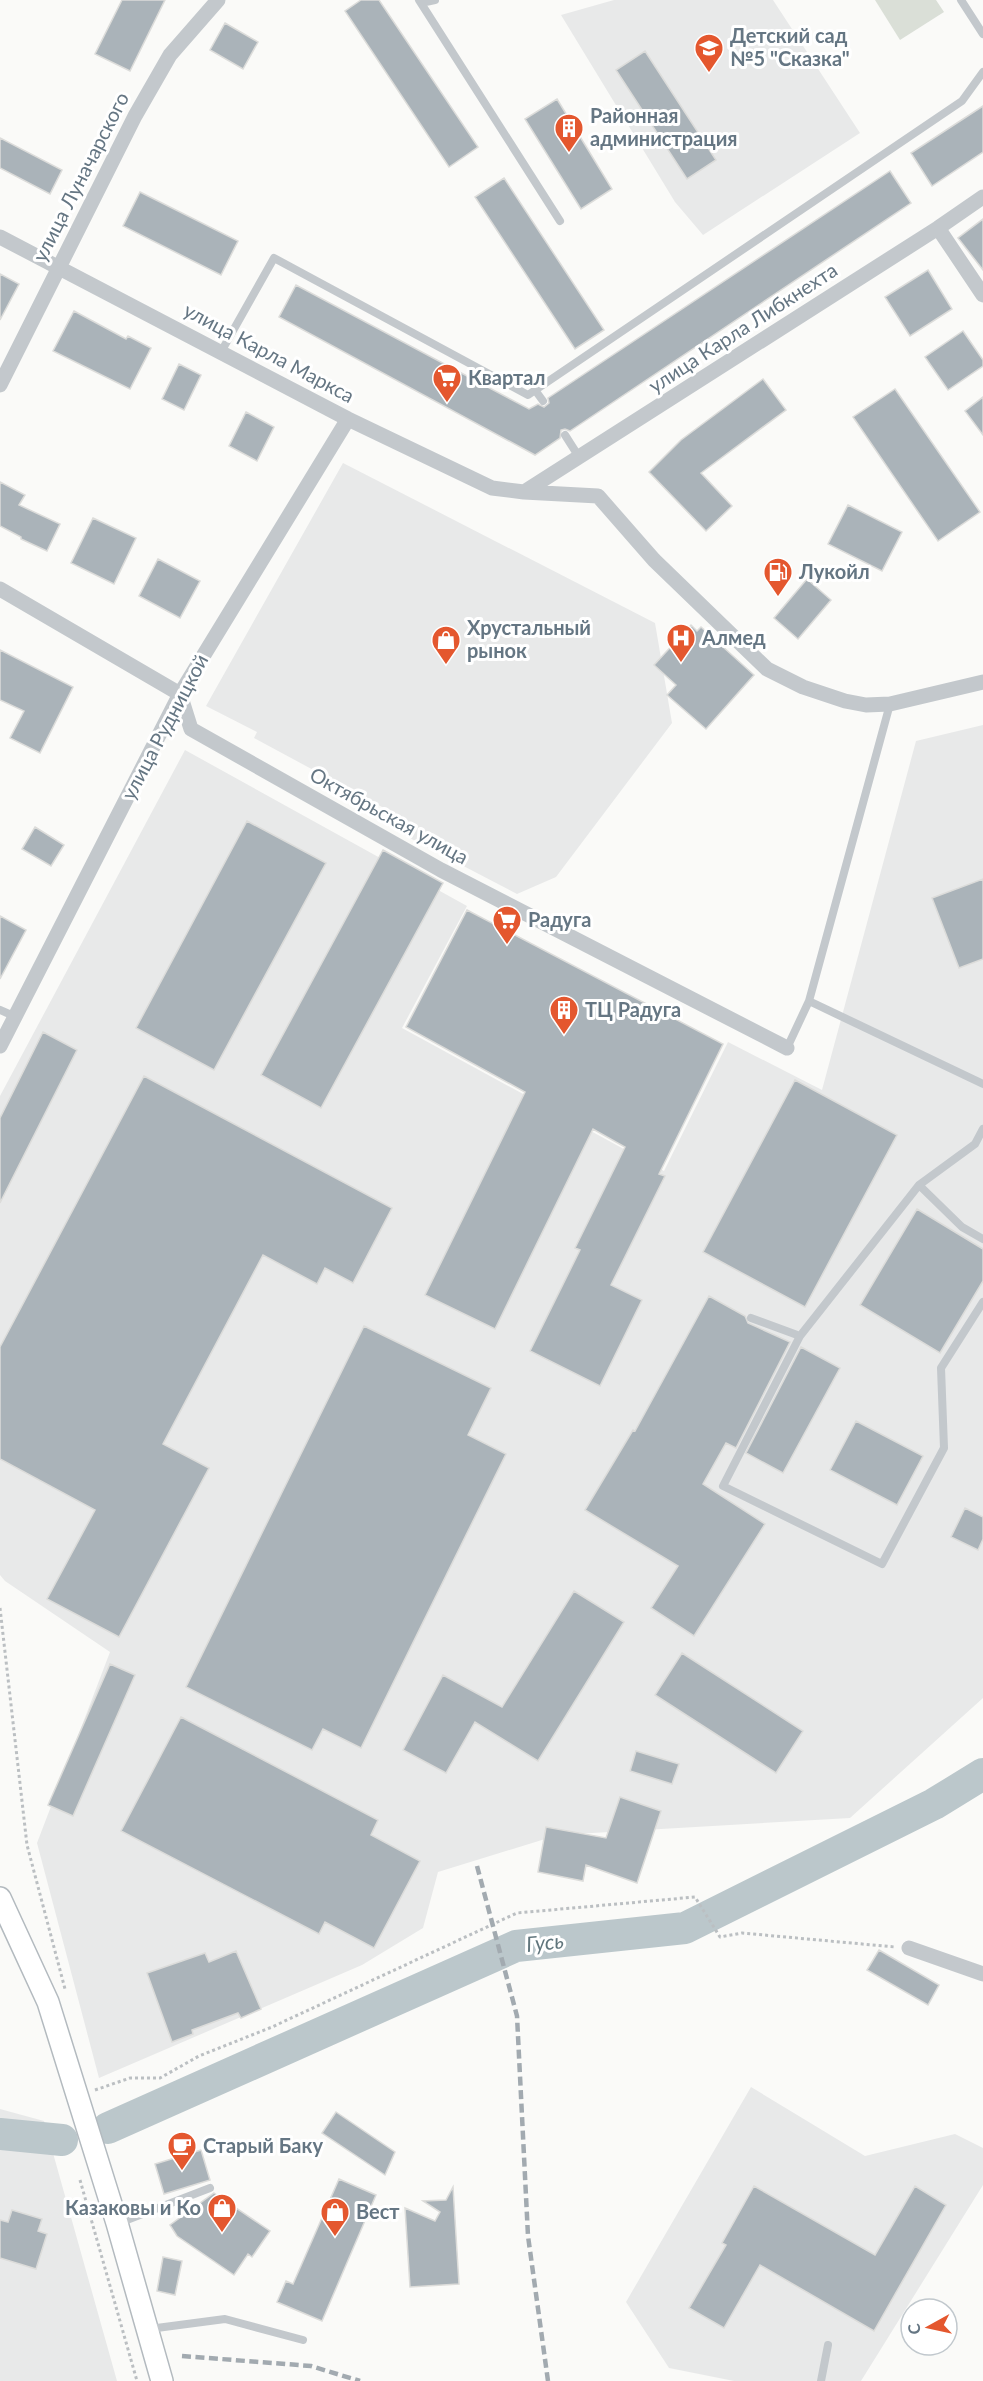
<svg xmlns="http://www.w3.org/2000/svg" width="983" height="2381" font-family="Lato,sans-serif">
<rect width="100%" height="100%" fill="#fafaf8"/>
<path fill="#e8e9e9" d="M614 0H773L860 133 703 235 675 202 561 15Z
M343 463 655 623 672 723 556 877 517 894 402 834 408 821 254 738 257 732 206 706Z
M983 725V1698L850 1818 558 1835 438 1872 423 1928 362 1965 99 2078 37 1843 110 1652 5 1581 0 1575V1096L185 750 467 906 402 1028 664 1171 728 1042 822 1090 916 741Z
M751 2087 865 2156 955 2134 983 2148V2185L861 2381H734L669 2368 626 2302Z
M0 2109 44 2121 117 2381H0Z"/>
<path fill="#dadfd7" d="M875 0H936L944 12 900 40Z"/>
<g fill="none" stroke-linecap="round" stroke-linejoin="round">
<path stroke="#bbc7cb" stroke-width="32" d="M108 2128 516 1946 685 1928 934 1804 983 1774
M0 2134 62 2140"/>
</g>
<path fill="#aab3b9" stroke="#dcdcda" stroke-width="1.5" d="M122 0H165L130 71 95 54Z
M361 0H379L478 147 449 167 345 11Z
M225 23 258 42 243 69 210 50Z
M645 51 716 160 687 179 616 70Z
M557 99 612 189 581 209 525 119Z
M983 106V152L932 186 911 153Z
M0 138 62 170 50 194 0 168Z
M890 171 911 203 570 431 565 429 561 430 560 438 535 455 279 317 296 285 529 409 538 404 544 407 549 403 548 398Z
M504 178 604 330 575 349 475 197Z
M140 192 238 241 221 275 123 226Z
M983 219V270L958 238Z
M928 270 952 309 910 336 885 297Z
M0 274 19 284 0 320Z
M74 311 126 339 128 336 151 348 130 389 53 351Z
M963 331 983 360V366L948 390 925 357Z
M179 364 201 375 184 410 162 399Z
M763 379 786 410 701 473 732 506 706 531 649 472 681 440Z
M895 389 980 512 938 541 853 417Z
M983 397V435L965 411Z
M246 412 274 427 257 461 229 446Z
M0 482 25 495 19 505 60 524 47 551 21 539V537L0 526Z
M848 505 902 532 882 571 828 544Z
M93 518 136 538 114 584 71 563Z
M158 559 200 581 180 618 139 596Z
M807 579 831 600 798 639 774 618Z
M691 625 697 631 701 627 754 675 706 729 667 695 676 685 654 665Z
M0 650 73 687 40 753 10 738 24 711 0 700Z
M247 821 326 863 214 1070 136 1028Z
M35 827 64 845 51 866 22 849Z
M383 850 443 883 321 1108 261 1075Z
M983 879V959L959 968 932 898Z
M467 910 723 1044 659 1174 665 1176 611 1285 642 1300 600 1386 530 1351 580 1250 575 1248 625 1147 593 1129 495 1329 425 1295 525 1092 406 1027Z
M0 916 26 930 0 979Z
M43 1032 77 1050 0 1203V1118Z
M144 1076 392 1208 353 1283 325 1268 317 1284 263 1255 163 1444 209 1468 119 1637 47 1599 95 1510 0 1459V1347Z
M795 1080 897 1135 805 1307 703 1252Z
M917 1209 983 1249V1281L940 1353 860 1305Z
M709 1296 745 1316 748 1323 790 1342 736 1448 726 1443 703 1484 765 1524 694 1636 651 1608 678 1566 585 1510 633 1430 635 1431Z
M364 1326 491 1388 468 1435 506 1454 361 1748 323 1729 312 1750 186 1687Z
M801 1347 840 1368 783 1473 746 1453Z
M856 1421 923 1456 897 1505 830 1470Z
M965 1508 983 1517V1539L978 1550 951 1537Z
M574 1591 624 1622 538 1761 475 1722 446 1773 403 1750 443 1675 502 1707Z
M682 1653 803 1731 776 1773 655 1695Z
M110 1664 135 1675 73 1816 48 1805Z
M181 1717 378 1820 371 1835 420 1861 374 1948 325 1922 319 1934 121 1831Z
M636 1751 679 1764 672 1784 630 1771Z
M620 1797 661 1811 637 1883 586 1865 583 1881 538 1872 546 1827 606 1838Z
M879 1950 939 1985 928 2005 867 1970Z
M236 1951 261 2009 241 2018 238 2013 192 2030 193 2034 172 2042 147 1973 205 1953 209 1962Z
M336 2112 395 2152 385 2175 322 2133Z
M201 2150 210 2180 164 2194 155 2164Z
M339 2179 376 2195 322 2321 277 2302 286 2281 293 2284Z
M754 2186 875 2255 915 2186 946 2205 874 2331 760 2265 724 2328 689 2308 726 2245 722 2243Z
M453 2187 459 2284 410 2287 405 2208 435 2221 440 2212 423 2201 446 2200Z
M214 2193 270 2231 252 2257 248 2254 234 2275 177 2236 170 2225Z
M12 2210 42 2219 38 2231 47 2234 36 2269 0 2258V2220L8 2222Z
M163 2257 182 2261 175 2295 157 2291Z"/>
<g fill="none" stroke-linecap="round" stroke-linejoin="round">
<g stroke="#b3babf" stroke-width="24">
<path id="secondary" d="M0 1898 48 2002 117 2223 162 2381"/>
</g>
<path stroke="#bbbfc2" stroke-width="3" stroke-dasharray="3 3" stroke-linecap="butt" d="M0 1608 27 1845 65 1989
M95 2090 130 2078H160L199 2056 272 2027 517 1913 695 1897 720 1937 742 1933 895 1947
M80 2180 137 2381"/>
<path stroke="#c3c8cc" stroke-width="8" d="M419 0 560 221
M961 0 983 34
M421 3 435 0
M221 352 274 258 528 395 962 101 983 72
M535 390 543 401
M565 435 579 457
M809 1001 983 1084
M0 1010 16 1017
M787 1048 809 1001 890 704
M919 1185 962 1227 983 1239
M751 1318 800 1336 723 1486 882 1564 944 1448 941 1368 983 1302
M800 1336 919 1185 975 1144 983 1129
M119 2223 210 2188
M149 2329 225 2319 303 2340
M821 2381 828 2345"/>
<path stroke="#c3c8cc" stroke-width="15" d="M938 228 983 295
M0 237 348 419 492 488 524 492 598 496 654 560 767 669 803 687 845 701 866 705 890 704 983 682
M0 385 135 116 170 55 218 0
M524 492 938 228 983 197
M0 589 180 694 191 729 441 870 787 1048
M0 1046 180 694 348 419
M909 1948 983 1974"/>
<use href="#secondary" stroke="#fff" stroke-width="21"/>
<path stroke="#a2aab0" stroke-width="4.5" stroke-dasharray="9 4.5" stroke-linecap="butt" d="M477 1866 517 2016 528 2236 548 2381
M182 2356 311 2366 360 2381"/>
</g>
<defs>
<g id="school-pin" transform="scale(1.5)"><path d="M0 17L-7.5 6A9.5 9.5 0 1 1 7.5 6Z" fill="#e4572e" stroke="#fff"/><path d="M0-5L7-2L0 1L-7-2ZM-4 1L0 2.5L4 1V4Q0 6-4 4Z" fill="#fff"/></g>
<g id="building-pin" transform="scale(1.5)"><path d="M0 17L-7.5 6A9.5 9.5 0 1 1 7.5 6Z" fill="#e4572e" stroke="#fff"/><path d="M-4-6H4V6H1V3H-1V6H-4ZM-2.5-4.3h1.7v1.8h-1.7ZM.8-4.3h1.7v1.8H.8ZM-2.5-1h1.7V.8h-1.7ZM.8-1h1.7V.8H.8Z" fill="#fff"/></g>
<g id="supermarket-pin" transform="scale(1.5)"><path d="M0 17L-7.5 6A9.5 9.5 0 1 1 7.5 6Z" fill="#e4572e" stroke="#fff"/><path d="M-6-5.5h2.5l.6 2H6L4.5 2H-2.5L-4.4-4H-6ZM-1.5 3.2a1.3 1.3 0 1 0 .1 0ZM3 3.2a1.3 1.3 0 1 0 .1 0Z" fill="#fff"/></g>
<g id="fuel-pin" transform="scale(1.5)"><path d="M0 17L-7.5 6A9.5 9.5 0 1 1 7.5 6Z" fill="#e4572e" stroke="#fff"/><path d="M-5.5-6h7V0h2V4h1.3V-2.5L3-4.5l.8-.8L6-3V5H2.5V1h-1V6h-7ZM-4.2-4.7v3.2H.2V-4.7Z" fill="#fff"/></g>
<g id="hospital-pin" transform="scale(1.5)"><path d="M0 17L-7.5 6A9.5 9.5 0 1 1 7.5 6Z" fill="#e4572e" stroke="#fff"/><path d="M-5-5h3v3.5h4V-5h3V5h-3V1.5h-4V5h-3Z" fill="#fff"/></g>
<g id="shop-pin" transform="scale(1.5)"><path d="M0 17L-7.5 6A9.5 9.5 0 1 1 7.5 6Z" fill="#e4572e" stroke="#fff"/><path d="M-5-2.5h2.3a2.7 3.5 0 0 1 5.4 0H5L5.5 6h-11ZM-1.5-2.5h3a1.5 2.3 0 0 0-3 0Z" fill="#fff"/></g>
<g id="cafe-pin" transform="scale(1.5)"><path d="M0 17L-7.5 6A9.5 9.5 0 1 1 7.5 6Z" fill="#e4572e" stroke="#fff"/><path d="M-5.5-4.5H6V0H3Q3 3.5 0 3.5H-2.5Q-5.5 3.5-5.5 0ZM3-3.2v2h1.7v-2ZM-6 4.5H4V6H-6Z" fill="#fff"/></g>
</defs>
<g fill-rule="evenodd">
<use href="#school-pin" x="709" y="48"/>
<use href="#building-pin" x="569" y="128"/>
<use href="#supermarket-pin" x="447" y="378"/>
<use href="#fuel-pin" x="778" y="572"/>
<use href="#hospital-pin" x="681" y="638"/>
<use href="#shop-pin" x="446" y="640"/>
<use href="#supermarket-pin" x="507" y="920"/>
<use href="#building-pin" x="564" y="1010"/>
<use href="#cafe-pin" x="182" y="2146"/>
<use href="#shop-pin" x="222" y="2208"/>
<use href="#shop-pin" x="335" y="2212"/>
</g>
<g text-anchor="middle" stroke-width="6" stroke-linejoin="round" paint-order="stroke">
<g font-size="20" font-weight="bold" fill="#657683" stroke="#fff" text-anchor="start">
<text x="730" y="43">Детский сад<tspan x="730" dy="23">№5 "Сказка"</tspan></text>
<text x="590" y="123">Районная<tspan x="590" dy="23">администрация</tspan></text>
<text x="468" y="385">Квартал</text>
<text x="799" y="579">Лукойл</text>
<text x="467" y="635">Хрустальный<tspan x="467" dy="23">рынок</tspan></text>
<text x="702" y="645">Алмед</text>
<text x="528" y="927">Радуга</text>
<text x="585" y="1017">ТЦ Радуга</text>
<text x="203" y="2153">Старый Баку</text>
<text x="201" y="2215" text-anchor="end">Казаковы и Ко</text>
<text x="356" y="2219">Вест</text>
</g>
<g font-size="20" fill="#657683" stroke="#fff">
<text transform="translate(81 177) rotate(-63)" y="7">улица Луначарского</text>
<text transform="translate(743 328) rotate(-33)" y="7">улица Карла Либкнехта</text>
<text transform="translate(269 353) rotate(28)" y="7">улица Карла Маркса</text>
<text transform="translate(165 727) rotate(-62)" y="7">улица Рудницкой</text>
<text transform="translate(389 816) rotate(29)" y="7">Октябрьская улица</text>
</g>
<g font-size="21" font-style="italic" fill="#60757c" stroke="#fff">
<text transform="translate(545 1943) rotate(-6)" y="7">Гусь</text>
</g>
</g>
<g transform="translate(929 2327) rotate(262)"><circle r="28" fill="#ffffff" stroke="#c1c8cd" stroke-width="1.5"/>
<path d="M0-4.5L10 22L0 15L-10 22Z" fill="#e4572e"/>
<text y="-9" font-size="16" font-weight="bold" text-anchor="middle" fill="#657683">С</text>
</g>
</svg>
